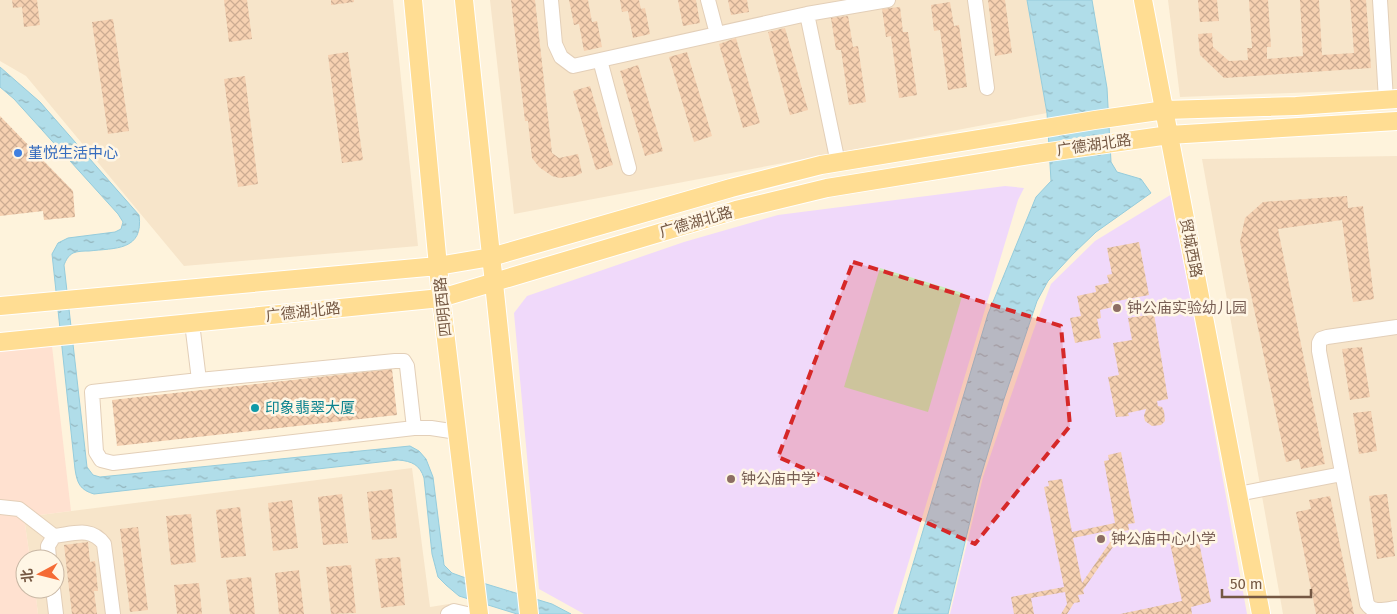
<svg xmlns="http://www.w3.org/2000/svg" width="1397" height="614" font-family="'Fira Sans','Noto Sans SC',sans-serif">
<defs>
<pattern id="water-ripples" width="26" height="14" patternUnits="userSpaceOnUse" patternTransform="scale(1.25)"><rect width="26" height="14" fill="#b0dde9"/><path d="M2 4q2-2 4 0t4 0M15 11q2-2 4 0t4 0" fill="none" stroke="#94b6be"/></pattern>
<pattern id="building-cross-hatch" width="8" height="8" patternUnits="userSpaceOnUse" patternTransform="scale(1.25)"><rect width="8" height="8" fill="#f6d1b1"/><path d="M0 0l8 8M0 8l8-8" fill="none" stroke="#ccac92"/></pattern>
</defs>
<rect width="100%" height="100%" fill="#fef3dc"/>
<path fill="#f7e5ca" d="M0 0H393L418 246 184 266 26 76 0 61Z
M490 0H1027L1047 113 514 214Z
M1168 0H1397V89L1180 97Z
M1397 156V614H1283L1202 159Z
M412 468 430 607 449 604 450 614H38L35 589H55V559H30L24 517Z"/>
<path fill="#ffe1d0" d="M52 346 71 511 24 517 30 559H25V589H35L38 614H0V351Z"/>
<path fill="#f0d9fa" d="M1005 186 1024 188 1018 200 893 614H584L539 589 514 313 527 296 684 242 778 215Z
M1172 194 1247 614H950L983 477 1033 332 1051 284 1095 241Z"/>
<path fill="#cbecba" d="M880 268 963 293 928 412 844 387Z"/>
<path fill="url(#water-ripples)" stroke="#95ccdc" d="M1027 0H1092L1107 88 1111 162 1117 172 1141 179 1151 193 1096 232 1073 254 1048 281 1037 301 1004 399 980 479 948 614H898L988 314 1036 197 1051 181 1047 113Z
M0 67 40 102 139 215C144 251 115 248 89 251 84 251 78 251 73 253 68 256 66 260 64 265L87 467 93 475 100 477 410 446 419 451 426 459 433 477 444 565 452 573 463 577 552 604 571 614H517L459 596 446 585 438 577 432 554 424 478C420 465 412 461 398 460L94 494C80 490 77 483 75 469L52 254 58 243 68 238 115 232 121 229 123 222 118 214 14 99 0 87Z"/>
<path fill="url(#building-cross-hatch)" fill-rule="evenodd" d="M12 0H37L40 25 24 27 22 7 13 8Z
M224 0H247L252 39 229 42Z
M331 0H354V2L331 5Z
M511 0H535L552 153 559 158 578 154 582 173 575 176 560 178 552 176 539 167 532 158 528 121H525Z
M569 0H588L592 22 597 21 602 47 584 51 579 24 574 25Z
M620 0H639L641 9 645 8 650 34 633 38 628 11 622 12Z
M678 0H696L700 23 683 26Z
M728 0H747L749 12 731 15Z
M988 0H1005L1012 53 995 56Z
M1198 0H1217L1219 21 1200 22Z
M1249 0H1268L1271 47H1267V59L1303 56 1300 0H1319L1322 55 1354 53 1350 0H1366L1371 68 1224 78 1200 55 1198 34 1212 33 1213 47 1229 61 1248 60 1247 48H1252Z
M950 2 954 26 959 25 967 87 948 90 940 30 934 31 931 5Z
M900 7 903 32H908L917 95 899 98 891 36 886 37 882 9Z
M848 16 853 47 858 46 866 102 849 105 841 50H836L831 18Z
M113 19 129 131 108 134 92 22Z
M785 28 808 110 790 115 768 32Z
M736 38 760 123 743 128 719 44Z
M348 52 363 160 342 163 328 55Z
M687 52 712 136 694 142 669 57Z
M638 65 663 151 645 156 620 71Z
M245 76 258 184 238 187 224 79Z
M590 86 613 165 596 170 573 91Z
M0 116 73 191 75 217 44 220 43 211 0 216Z
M1347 196 1348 208 1363 206 1374 299 1353 302 1342 220 1278 229 1325 464 1301 469 1299 459 1286 462 1240 242 1245 218 1263 202Z
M1139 242 1149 295 1112 302 1113 307 1100 310 1101 318 1097 319 1101 338 1075 343 1070 318 1081 316 1077 296 1096 292 1095 286 1109 283 1107 275 1112 274 1107 248Z
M1154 314 1168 399 1157 401 1158 406 1162 407 1164 411 1165 421 1161 425 1152 426 1145 421 1144 416 1146 409 1128 413 1129 416 1116 417 1108 377 1119 375 1113 343 1132 340 1128 318Z
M1362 347 1370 397 1350 400 1342 349Z
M392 369 397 415 117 446 112 400Z
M1371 411 1377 451 1359 454 1353 413Z
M1121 452 1135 523 1128 524 1129 530 1124 531 1083 590 1084 594 1078 595 1080 602 1074 603 1067 614H1061L1067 604 1065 592 1031 598 1034 614H1014L1011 597 1064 587 1044 487 1049 486 1048 481 1062 479 1072 532 1115 523 1104 461 1109 460 1108 455ZM1117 529V532L1082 583 1073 538Z
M392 489 397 538 372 540 367 492Z
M342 494 348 543 323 545 318 497Z
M1387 494 1395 556 1377 559 1369 496Z
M1330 496 1354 614H1316L1296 512 1311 509 1309 500Z
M292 500 298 548 273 551 268 503Z
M240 507 246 556 221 558 216 510Z
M191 514 196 562 171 565 166 516Z
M138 527 148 610 130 612 120 529Z
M1197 532 1211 602 1191 607 1192 614H1120L1182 601 1169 538Z
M88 542 90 562 95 561 98 591H94L97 614H72L64 545Z
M400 557 405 605 381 608 375 559Z
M351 565 356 613 331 614 326 567Z
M299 570 304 614H279L275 573Z
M251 577 255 614H230L226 580Z
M199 583 202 614H177L174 585Z"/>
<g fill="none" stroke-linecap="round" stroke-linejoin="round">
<g stroke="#e3cfb8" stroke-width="16">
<path id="minor" d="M551 0 555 44 561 57 573 66 807 14 888 0
M708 0 717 34
M975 0 987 88
M1380 0 1386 100
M807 14 838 163
M600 60 629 168
M192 323 199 380 92 392 96 452 101 460 113 463 414 428H431L457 432
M1397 327 1327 337 1321 339 1319 343V351L1367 604C1373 614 1387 609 1397 608
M199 380 395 361H404L407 366 414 428
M1238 494 1342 474
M0 507 19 509 54 536C73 534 91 526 104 544L113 614
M49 559 48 546 54 536
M53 589 56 614
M448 614 454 611 467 614"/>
</g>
<g stroke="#fff" stroke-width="20">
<path id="major" d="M413 0 441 298 479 614
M464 0 529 614
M1143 0 1261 614
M0 306 438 266 491 257 731 188 821 165 1095 120 1165 110 1296 106 1397 99
M0 342 441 298 736 210 827 188 1042 153 1169 135 1397 121"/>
</g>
<use href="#minor" stroke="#fff" stroke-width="14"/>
<use href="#major" stroke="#ffdd93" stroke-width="18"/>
</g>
<path fill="#d62828" fill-opacity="0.2" stroke="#d62828" stroke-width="4" stroke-dasharray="10 6" stroke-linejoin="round" d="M853 262 1061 326 1070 426 975 544 778 457Z"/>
<circle fill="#3f7fe0" stroke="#fff6e5" stroke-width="2" cx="18" cy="153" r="5"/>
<g fill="#8d6e63" stroke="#fff6e5" stroke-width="2">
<circle cx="1117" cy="308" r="5"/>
<circle cx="731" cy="479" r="5"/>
<circle cx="1101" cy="539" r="5"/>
</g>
<circle fill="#0f9aa8" stroke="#fff6e5" stroke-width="2" cx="255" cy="408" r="5"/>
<g text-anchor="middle" stroke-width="5" stroke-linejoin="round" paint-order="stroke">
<g font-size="15" fill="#755843" stroke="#fff6e5">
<text transform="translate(1094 145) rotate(-8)" y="5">广德湖北路</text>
<text transform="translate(696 222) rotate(-16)" y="5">广德湖北路</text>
<text transform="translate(1191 248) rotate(79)" y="5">贸城西路</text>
<text transform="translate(443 307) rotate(-96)" y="5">四明西路</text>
<text transform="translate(303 312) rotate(-6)" y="5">广德湖北路</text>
</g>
<g font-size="15" fill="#366cbe" stroke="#fff6e5" text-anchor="start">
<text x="28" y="158">堇悦生活中心</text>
</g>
<g font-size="15" fill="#785e54" stroke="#fff6e5" text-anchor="start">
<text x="1127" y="313">钟公庙实验幼儿园</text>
<text x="741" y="484">钟公庙中学</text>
<text x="1111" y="544">钟公庙中心小学</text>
</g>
<g font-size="15" fill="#0d838f" stroke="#fff6e5" text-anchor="start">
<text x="265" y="413">印象翡翠大厦</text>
</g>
</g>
<g transform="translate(40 574) rotate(263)"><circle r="24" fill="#fff6e5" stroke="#c8b7a4"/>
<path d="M0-4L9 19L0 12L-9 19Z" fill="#f56b35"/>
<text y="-8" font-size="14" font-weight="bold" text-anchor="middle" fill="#755843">北</text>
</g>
<path d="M1222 589v8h89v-8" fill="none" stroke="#755843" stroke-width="2.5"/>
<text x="1230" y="589" font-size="15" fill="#755843" stroke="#fff6e5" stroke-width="4" paint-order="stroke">50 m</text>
</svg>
